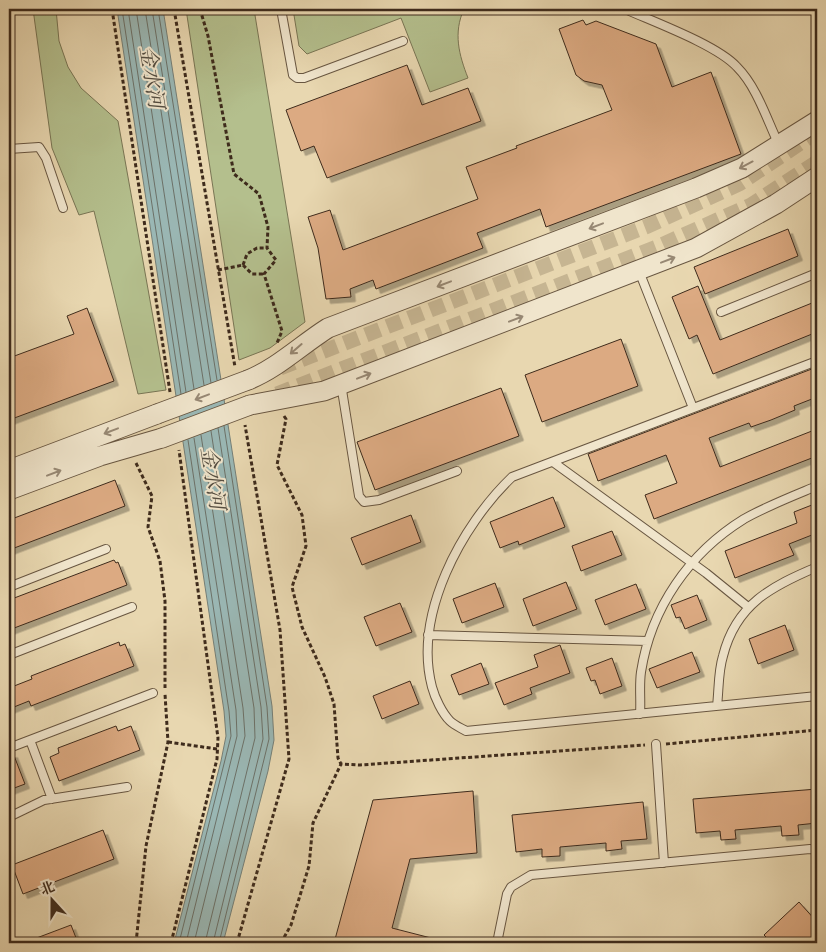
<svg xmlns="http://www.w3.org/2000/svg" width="826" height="952" font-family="'Libre Bodoni','Noto Serif SC',serif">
<defs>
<filter id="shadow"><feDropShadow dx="4.5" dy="4.5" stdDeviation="0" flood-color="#0004"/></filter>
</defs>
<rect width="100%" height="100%" fill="#e8d7b0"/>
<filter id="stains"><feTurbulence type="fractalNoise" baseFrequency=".004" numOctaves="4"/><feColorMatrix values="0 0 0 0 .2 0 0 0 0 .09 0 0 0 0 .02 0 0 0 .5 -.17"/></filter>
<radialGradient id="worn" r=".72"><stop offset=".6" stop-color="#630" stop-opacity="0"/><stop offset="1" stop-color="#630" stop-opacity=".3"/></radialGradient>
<path fill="#b4bf8d" stroke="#797554" d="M33 9H56L59 41 68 67 81 88 118 121 166 390 138 394 94 211 79 215 52 148Z
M186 9H254L305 322 270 348 239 360Z
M293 9H464C453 33 459 55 468 78L430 92 401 18 307 54 299 46Z"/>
<path fill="#9ab7b4" stroke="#757f77" d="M117 9H163L272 706 274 740 268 771 223 943H174L221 761 226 736 224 711Z"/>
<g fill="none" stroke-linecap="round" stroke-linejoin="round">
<path stroke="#6c7168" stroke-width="1" d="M122 9 181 394
M128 9 186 392
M136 9 194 389
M145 9 204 385
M152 9 211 383
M158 9 217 380
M179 943 231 736 229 711 188 440
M186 943 237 736 236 710 194 438
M194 943 245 736 243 708 201 435
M205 943 255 738 254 708 211 431
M213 943 263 739 261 707 218 428
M219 943 269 739 267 707 224 426"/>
</g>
<path fill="#dcaa82" stroke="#3e2b1c" filter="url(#shadow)" d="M583 20 586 25 596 21 656 44 672 87 711 72 741 154 546 227 540 209 477 233 483 248 376 289 373 280 350 289 351 297 326 299 318 248 308 217 330 210 343 250 478 199 466 167 517 148 516 146 612 110 602 85 584 81 576 75 559 29Z
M407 65 422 105 468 88 481 121 327 178 314 146 301 151 286 110Z
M788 229 798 256 705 294 694 267Z
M698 286 720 340 817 301V332L713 374 697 335 689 339 672 297Z
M87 308 114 381 9 420V358L74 334 67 316Z
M621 339 638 386 542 422 525 375Z
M817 367V397L794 406 795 410 771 420 751 427 749 423 709 438 720 467 817 429V456L654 519 645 495 677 483 666 455 598 481 588 454Z
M501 388 519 436 375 490 357 442Z
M115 480 125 506 9 550V520Z
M553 497 565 527 519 545 518 541 500 548 490 522Z
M817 503V533L789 544 794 555 735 578 725 551 797 523 794 512Z
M411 515 421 542 362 565 351 538Z
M612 531 622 555 581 571 572 546Z
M114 560 116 563 118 562 127 585 9 630V600Z
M566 582 577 609 533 626 523 599Z
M495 583 504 607 462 623 453 599Z
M636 584 646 609 605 625 595 600Z
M697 595 707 620 685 629 680 617 676 618 671 605Z
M400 603 412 632 376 646 364 617Z
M785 625 794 650 758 664 749 639Z
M119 642 120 646 125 644 134 666 31 706 29 701 9 709V688L32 679 31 676Z
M560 645 570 673 530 688 532 694 504 705 495 683 538 667 534 655Z
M692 652 700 672 657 688 649 669Z
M612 658 622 686 600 694 595 680 591 681 586 668Z
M481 663 489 684 459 695 451 675Z
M410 681 419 704 382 719 373 696Z
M116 726 118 731 131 726 140 750 59 781 50 757 59 753 58 748Z
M13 753 25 784 9 790V754Z
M817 789V823L798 825 799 835 782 836 781 826 735 830 736 839 721 840 720 831 696 833 693 799Z
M473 791 477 853 410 859 392 928 431 938V943H334L373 800Z
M643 802 647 839 621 841 622 849 606 851V843L560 847V856L542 857V849L516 852 512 815Z
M103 830 114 859 23 894 12 865Z
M799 902 817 922V943H772L764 935Z
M71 925 78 943H26V942Z"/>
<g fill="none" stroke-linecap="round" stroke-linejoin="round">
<path stroke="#c6b592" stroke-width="15" stroke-dasharray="15 8" stroke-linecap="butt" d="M280 368 648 226 739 184 817 132
M277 394 657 247 751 205 817 162"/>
<g stroke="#685641" stroke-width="10">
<path id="service" d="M281 9 293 75 297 78H304L403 41
M625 9C654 22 717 45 737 67 757 87 767 120 779 145
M9 149 39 147 46 158 63 208
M639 271 693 408
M721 312 817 273
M817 361 512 477C461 526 413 615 432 687 435 698 442 713 450 721 454 725 461 728 466 731L817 696
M341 384 359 496 364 502 379 500 457 471
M553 462 706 573 748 607
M9 587 106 549
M428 635 648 641
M9 655 132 607
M717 706C719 690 718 672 723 656 736 604 772 586 817 567
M640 714C641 700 639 686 641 672 651 608 689 553 744 519 767 506 793 496 817 486
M30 740 52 799
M656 744 664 863
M9 748 153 693
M9 817 44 800 127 787
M497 943 507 894 511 887 531 875 810 849 817 851"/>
</g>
<g stroke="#685641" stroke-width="21">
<path id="tertiary" d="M248 380C278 368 301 345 328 328L696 188 742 168 817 121
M250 405 324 391 696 248 776 204 817 177
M9 470 157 414
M9 490 100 456 162 438"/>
</g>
<path stroke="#3e2b1c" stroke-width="3" stroke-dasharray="4 2.5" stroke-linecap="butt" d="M112 9 170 392
M174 9 235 367
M200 9 208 36 234 174 259 194 268 227 267 248 276 260 264 274 282 331 277 343
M243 265 247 254 257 248H267
M243 265 252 274H264
M218 270 243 265
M284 416 286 419 277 465 302 515 306 546 292 587 302 627 325 677 334 704 338 758 341 764 360 765 645 745
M136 463 152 496 148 527 160 561 165 601V688
M168 742 217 749
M666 744 817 730
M136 943 146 846 168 742 165 694
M171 943 217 759 218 738 179 450
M237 943 289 759 280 630 245 425
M281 943 291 925 309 866 313 823 341 764"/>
<use href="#service" stroke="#f0e5cc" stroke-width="8"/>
<use href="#tertiary" stroke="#f0e5cc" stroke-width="19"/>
<g stroke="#685641" stroke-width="21" stroke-linecap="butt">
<path id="tertiary-bridge" d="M157 414 248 380
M162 438 250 405"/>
</g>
<use href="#tertiary-bridge" stroke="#f0e5cc" stroke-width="19"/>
</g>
<defs><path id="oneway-shaft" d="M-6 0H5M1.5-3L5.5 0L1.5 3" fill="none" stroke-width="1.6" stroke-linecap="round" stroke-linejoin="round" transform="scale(1.25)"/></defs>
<g stroke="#978874">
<use href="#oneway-shaft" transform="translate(746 165) rotate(152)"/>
<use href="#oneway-shaft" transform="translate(596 226) rotate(159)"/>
<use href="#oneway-shaft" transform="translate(668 260) rotate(-21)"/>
<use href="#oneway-shaft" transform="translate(444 284) rotate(159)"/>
<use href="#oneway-shaft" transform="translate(516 319) rotate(-21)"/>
<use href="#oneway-shaft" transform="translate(296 349) rotate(139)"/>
<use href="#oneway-shaft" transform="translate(364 376) rotate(-21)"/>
<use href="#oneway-shaft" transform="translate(202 397) rotate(159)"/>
<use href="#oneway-shaft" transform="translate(111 431) rotate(159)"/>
<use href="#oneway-shaft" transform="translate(54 473) rotate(-21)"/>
</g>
<g text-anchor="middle" stroke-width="4" stroke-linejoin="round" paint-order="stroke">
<g font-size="21" font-style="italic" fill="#554e42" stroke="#f0e5cc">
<text transform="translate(152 77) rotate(81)" y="7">金水河</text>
<text transform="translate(213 478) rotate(81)" y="7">金水河</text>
</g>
</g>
<rect width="826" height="952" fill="none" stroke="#e8d7b0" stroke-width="30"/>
<rect x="10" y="10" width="806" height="932" fill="none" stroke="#3e2b1c" stroke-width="2.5"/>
<rect x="15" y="15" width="796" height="922" fill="none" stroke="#3e2b1c"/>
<g transform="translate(52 900) rotate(339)" stroke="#f0e5cc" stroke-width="4" paint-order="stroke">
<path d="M0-4L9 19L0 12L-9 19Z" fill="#3e2b1c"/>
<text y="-8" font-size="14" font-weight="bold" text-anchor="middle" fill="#3e2b1c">北</text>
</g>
<rect width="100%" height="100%" filter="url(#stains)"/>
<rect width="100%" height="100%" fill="url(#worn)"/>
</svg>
